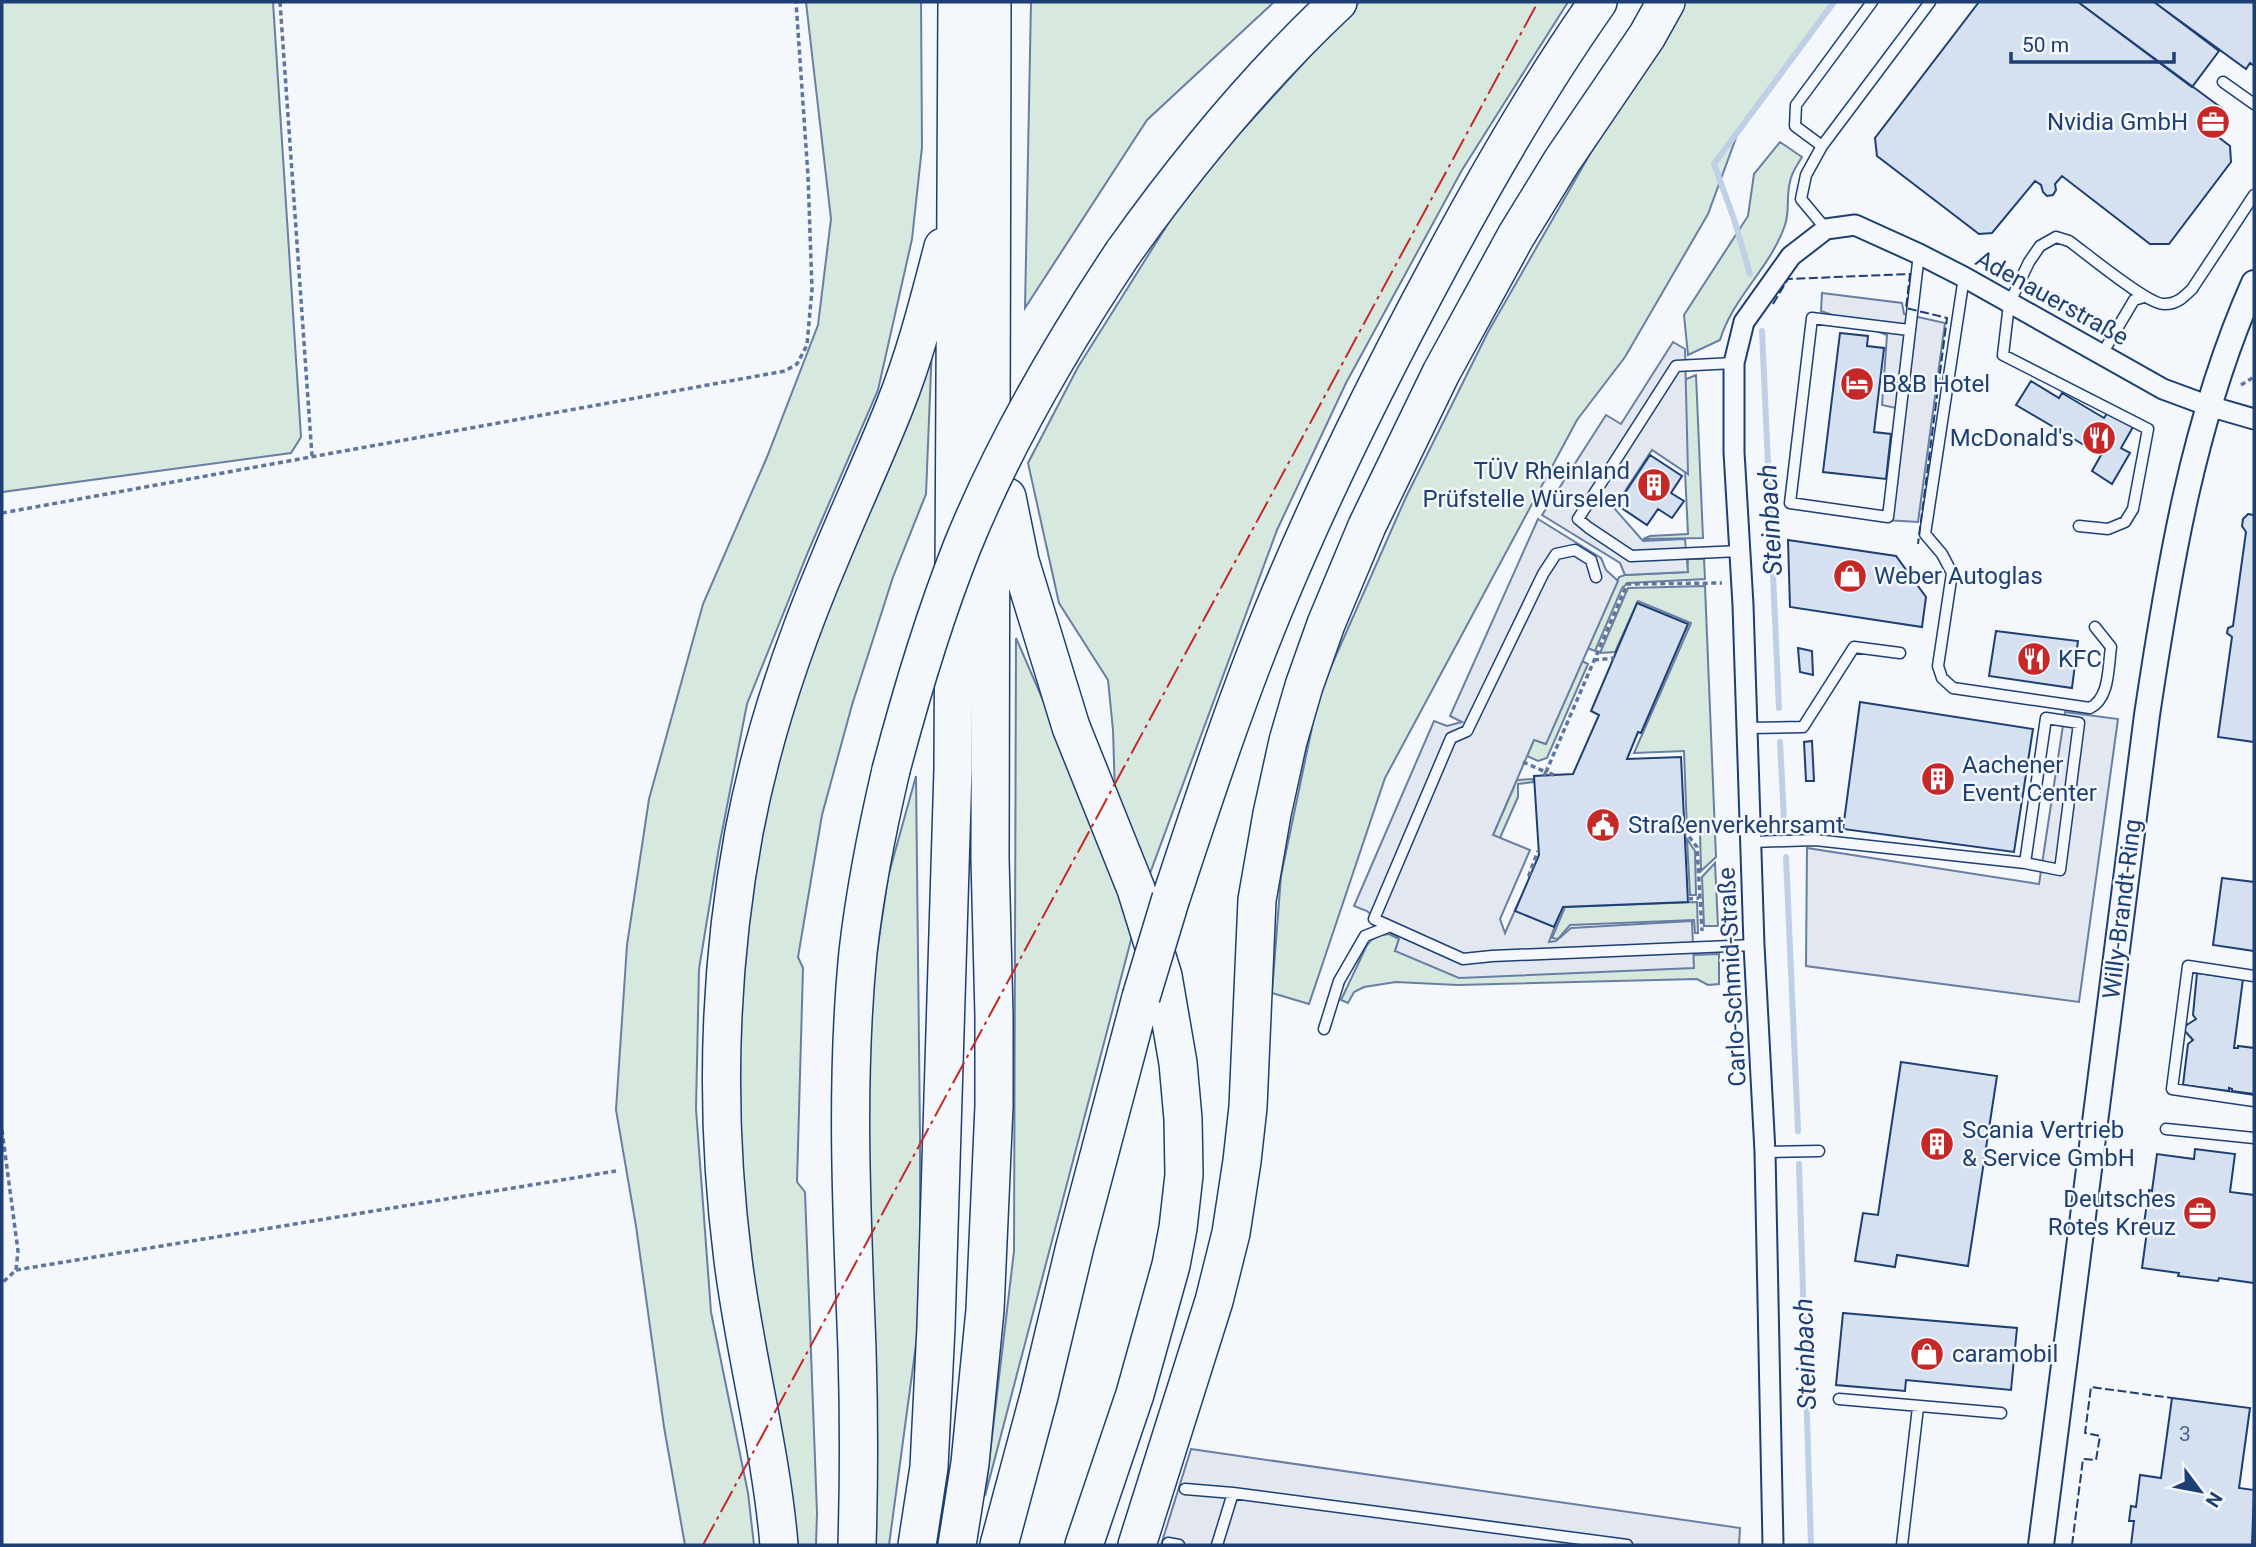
<svg xmlns="http://www.w3.org/2000/svg" width="2256" height="1547" font-family="Roboto,sans-serif">
<rect width="100%" height="100%" fill="#f4f7fb"/>
<path fill="#d7e8df" stroke="#687fa3" stroke-width="2" d="M2 2H273L301 437 291 453 2 492Z
M806 2H921L922 147 912 239 878 390 808 552 747 704 719 847 699 969 696 1109 711 1312 748 1493 754 1545H685L664 1427 636 1226 616 1110 627 945 649 799 703 604 767 457 818 325 831 219Z
M1031 2H1274L1147 120 1025 308Z
M1359 2H1568L1462 170 1346 383 1277 530 1149 876 1115 795 1113 730 1108 680 1059 603 1028 463 1078 367 1191 187Z
M1683 2H1832L1740 127 1708 214 1625 357 1577 420 1385 778 1309 1004 1272 993 1281 876 1319 694 1406 497 1488 332 1590 154 1656 52Z
M1780 142 1802 157C1798 164 1791 173 1790 182 1786 196 1790 210 1785 225 1771 267 1733 297 1720 340L1688 355 1684 315 1748 216 1754 174Z
M932 345 926 494 893 577 852 705 822 815 798 957 803 968 797 1182 805 1192 817 1513 816 1545H790L763 1378 731 1077 739 970 778 735Z
M1696 375 1703 538 1643 539 1650 536 1688 534 1681 388 1684 380Z
M1688 559H1704L1705 579 1628 583 1622 588 1595 651 1587 648 1619 577 1625 575 1687 572Z
M1705 586 1716 857 1701 871 1700 830 1687 831 1684 751 1634 753 1691 623 1638 601 1615 652 1600 653 1628 588Z
M1016 638 1137 917 985 1496 1014 1251Z
M1582 661 1588 664 1547 758 1538 761 1527 756 1534 739 1545 744Z
M916 776 920 1135V1315L889 1545H870L864 1191 872 986 888 877Z
M1533 779V782L1518 784V797L1458 933 1451 930 1514 787 1502 781Z
M1687 839 1695 851 1696 895H1690Z
M1715 863 1718 926H1704L1702 877Z
M1697 902 1698 933H1695L1694 920 1570 925 1558 939 1552 938 1565 907Z
M1389 934 1399 939 1395 951 1693 968V955L1719 954V984L1708 985 1697 979 1458 985 1396 982 1364 987 1354 992 1348 1003 1341 1000 1367 945C1373 937 1379 935 1389 934Z"/>
<path fill="#e3e8f0" stroke="#687fa3" stroke-width="2" d="M1822 293 1902 303 1904 314 1945 323 1918 522 1885 520 1896 408 1882 405 1887 335 1821 311Z
M1673 342 1685 349 1688 474 1652 450 1614 508 1643 541 1685 539 1688 572 1625 575 1620 563 1542 515 1606 415 1621 424Z
M1538 519 1601 558 1606 570 1618 581 1546 744 1534 740 1493 835 1530 850 1500 919 1505 933 1520 899 1559 915 1549 942 1556 941 1571 928 1692 921 1694 968 1459 978 1395 951 1399 939 1367 911 1354 906 1434 721 1447 726 1462 722 1450 716Z
M2065 712 2118 719 2079 1002 1806 966 1807 848 2039 884Z
M1191 1449 1740 1528 1739 1545H1161Z"/>
<g fill="none" stroke-linecap="round" stroke-linejoin="round">
<path stroke="#bed0e5" stroke-width="6" d="M1750 274 1734 219 1714 164 1834 2
M1762 331 1779 708
M1780 742 1784 819
M1786 857 1798 1131
M1799 1164 1811 1545"/>
</g>
<path fill="#d5e0f0" stroke="#1d3f73" stroke-width="2" d="M1979 2H2078L2223 109 2226 122 2217 136 2230 146 2231 162 2169 244H2150L2062 176 2055 184 2056 190 2053 195 2047 196 2043 192 2041 185 2035 181 1992 233 1979 234 1877 156 1875 138Z
M2078 2H2154L2219 51 2192 87Z
M2154 2H2254V66L2250 63 2246 69Z
M1840 333 1868 336 1867 346 1884 348 1874 432 1891 434 1886 479 1823 472Z
M2031 381 2059 398 2062 393 2104 418 2108 412 2133 427 2121 448 2130 453 2112 484 2092 471 2101 455 2016 405Z
M1650 455 1682 476 1671 493 1684 501 1672 518 1658 509 1647 525 1617 505Z
M2248 514 2254 515V742L2218 737 2232 637 2227 633 2228 628 2233 626 2246 532 2242 526 2243 519Z
M1788 540 1896 556 1926 597 1922 627 1790 607Z
M1637 603 1688 624 1641 733 1638 732 1627 759 1681 757 1688 902 1563 907 1554 927 1515 911 1539 855 1534 776 1573 774 1599 715 1591 711Z
M1996 631 2078 641 2072 688 1989 676Z
M1798 648 1812 651 1813 675 1800 672Z
M1860 702 2033 729 2014 852 1843 829Z
M1812 741 1814 781H1806L1804 742Z
M2222 878 2254 882V951L2213 945Z
M2197 973 2243 979 2234 1048H2238V1046L2254 1048V1094L2232 1091V1089L2229 1088V1091L2183 1085 2188 1044 2193 1040 2182 1028 2196 1019 2193 1015Z
M1901 1062 1997 1076 1968 1266 1897 1255 1895 1267 1855 1261 1863 1213 1878 1215Z
M2195 1149 2235 1154 2230 1192 2254 1195V1283L2219 1278 2218 1281 2178 1276 2179 1273 2142 1268 2147 1231 2143 1230 2149 1190 2152 1191 2157 1154 2194 1159Z
M1843 1313 2017 1328 2011 1390 1906 1380 1905 1391 1836 1385Z
M2172 1398 2250 1408 2239 1488 2254 1490 2252 1545H2131L2134 1521H2129L2131 1506 2136 1507 2140 1475 2161 1478Z"/>
<g fill="none" stroke-linecap="round" stroke-linejoin="round">
<g stroke="#1d3f73" stroke-width="13">
<path id="service" d="M2223 82 2254 104
M1822 146 1795 126 1796 105 1872 2
M1826 229 1801 199 1806 175 1822 146 1930 2
M1964 277 1925 534 1942 554 1952 573 1938 666 1942 678 1953 688 2090 708C2110 698 2108 667 2111 647L2095 627
M1909 330 1812 318 1790 503 1888 517 1919 254
M2102 354 2134 300 2144 297
M1734 363 1676 366 1578 519 1589 528 1631 556 1740 551
M2079 526 2108 529 2125 522 2133 509 2148 429 2003 355 2009 304 2029 262 2040 246 2056 237 2069 241C2086 253 2149 306 2165 304 2177 304 2184 297 2192 289L2254 195
M1596 577 1591 560 1575 550 1556 554 1543 574 1467 731 1451 738 1374 919 1463 959 1492 956 1754 945
M1748 728 1803 727 1854 647 1900 653
M1751 842 1815 840 2025 863 2060 870 2079 723 2046 718 2025 863
M2254 976 2188 966 2172 1089 2254 1101
M1324 1029 1339 981 1365 936 1388 927
M2166 1129 2254 1138
M1765 1152 1819 1151
M1839 1399 2001 1413
M1185 1489 1233 1493 1627 1545
M1168 1543 1179 1545
M1217 1545 1233 1493
M1902 1545 1918 1407"/>
</g>
<g stroke="#1d3f73" stroke-width="23">
<path id="minor" d="M1773 1545 1765 1152 1754 945 1743 605 1734 452V363L1744 322 1791 256 1826 229 1855 225 1919 254 1964 277 2163 389 2209 406 2254 419"/>
</g>
<g stroke="#1d3f73" stroke-width="28">
<path id="tertiary" d="M2041 1545 2147 715C2169 568 2193 420 2254 283"/>
</g>
<g stroke="#1d3f73" stroke-width="40">
<path id="motorway" d="M1123 253C1187 163 1257 78 1338 2
M1007 497 1020 561 1071 727 1136 889 1163 976 1178 1063 1183 1119 1184 1175 1178 1228 1171 1265 1135 1394 1084 1545
M1171 898C1204 798 1237 697 1278 599 1325 486 1379 378 1437 270 1486 178 1538 87 1598 2
M779 1545C771 1449 745 1356 733 1260 715 1118 718 973 744 832 762 737 793 645 831 556 851 507 874 458 894 408 915 356 929 301 943 247
M857 1545C859 1480 859 1415 857 1349 852 1217 845 1085 858 952 865 891 877 830 891 770
M917 1545 929 1467 936 1327 953 769 957 2
M957 1545 970 1463 985 1310 994 1106V1016L990 859 992 2
M999 1545 1039 1396 1075 1246 1141 997
M1137 1545 1214 1301 1231 1233 1242 1161 1248 1107 1257 900 1272 814 1288 741 1304 686 1326 624 1367 526 1441 373 1516 236 1562 161 1647 36 1666 2"/>
</g>
<path stroke="#5e769c" stroke-width="3.5" stroke-dasharray="5 3.5" stroke-linecap="butt" d="M280 2 312 456
M2241 385 2254 377
M2 513 785 371 797 364 807 345 812 289 808 176 796 2
M1594 660 1614 658
M1523 762 1546 772 1544 776
M1554 775 1546 772 1627 584 1722 583
M1684 830 1697 847 1702 931
M1530 876 1529 875 1538 851
M1688 899 1699 898
M2 1130 18 1251 16 1270 2 1283
M16 1270 616 1171"/>
<use href="#service" stroke="#f4f7fb" stroke-width="10"/>
<use href="#minor" stroke="#f4f7fb" stroke-width="19"/>
<use href="#tertiary" stroke="#f4f7fb" stroke-width="24"/>
<use href="#motorway" stroke="#f4f7fb" stroke-width="37"/>
<g stroke="#1d3f73" stroke-width="40" stroke-linecap="butt">
<path id="motorway-bridge" d="M891 770C911 694 933 620 962 547 1004 443 1061 346 1123 253
M1141 997 1171 898"/>
</g>
<use href="#motorway-bridge" stroke="#f4f7fb" stroke-width="37"/>
<path stroke="#1d3f73" stroke-width="2" stroke-dasharray="9 3.5" stroke-linecap="butt" d="M1773 304 1788 279 1910 274 1906 308 1947 318 1918 544
M2072 1545 2083 1459 2096 1460 2100 1436 2085 1433 2091 1387 2172 1398"/>
<path stroke="#c62828" stroke-width="2" stroke-dasharray="24 5 3.5 5" stroke-linecap="butt" d="M703 1545 1538 2"/>
</g>
<defs>
<g id="office-disc" transform="scale(1.75)"><circle r="9.5" fill="#c62828" stroke="#f4f7fb"/><path d="M-6-3h4V-5.5h4V-3h4V5H-6ZM-1-4.5V-3h2v-1.5ZM-6 0V1H6V0Z" fill="#fff"/></g>
<g id="hotel-disc" transform="scale(1.75)"><circle r="9.5" fill="#c62828" stroke="#f4f7fb"/><path d="M-6-4.5h1.5V1H6V5H4.5V3h-9V5H-6ZM-4 0a1.8 1.8 0 1 1 3.6 0ZM.5 0V-2.5h3Q6-2.5 6 0Z" fill="#fff"/></g>
<g id="restaurant-disc" transform="scale(1.75)"><circle r="9.5" fill="#c62828" stroke="#f4f7fb"/><path d="M-5-6h1v4h1v-4h1v4h1v-4h1v5L-1.5 .5V6h-2V.5L-5-1ZM5-6V6H3V1.5H1.5Q1.5-4 5-6Z" fill="#fff"/></g>
<g id="building-disc" transform="scale(1.75)"><circle r="9.5" fill="#c62828" stroke="#f4f7fb"/><path d="M-4-6H4V6H1V3H-1V6H-4ZM-2.5-4.3h1.7v1.8h-1.7ZM.8-4.3h1.7v1.8H.8ZM-2.5-1h1.7V.8h-1.7ZM.8-1h1.7V.8H.8Z" fill="#fff"/></g>
<g id="shop-disc" transform="scale(1.75)"><circle r="9.5" fill="#c62828" stroke="#f4f7fb"/><path d="M-5-2.5h2.3a2.7 3.5 0 0 1 5.4 0H5L5.5 6h-11ZM-1.5-2.5h3a1.5 2.3 0 0 0-3 0Z" fill="#fff"/></g>
<g id="civic-disc" transform="scale(1.75)"><circle r="9.5" fill="#c62828" stroke="#f4f7fb"/><path d="M-.6-6.5H3V-4.5H.6V-3L4-1V1h2V6H-6V1h2V-1L-.6-3ZM-1.2 2.5V6h2.4V2.5Z" fill="#fff"/></g>
</defs>
<g fill-rule="evenodd">
<use href="#office-disc" x="2213" y="122"/>
<use href="#hotel-disc" x="1857" y="384"/>
<use href="#restaurant-disc" x="2099" y="438"/>
<use href="#building-disc" x="1654" y="485"/>
<use href="#shop-disc" x="1850" y="576"/>
<use href="#restaurant-disc" x="2034" y="659"/>
<use href="#building-disc" x="1938" y="779"/>
<use href="#civic-disc" x="1603" y="825"/>
<use href="#building-disc" x="1937" y="1144"/>
<use href="#office-disc" x="2200" y="1213"/>
<use href="#shop-disc" x="1927" y="1354"/>
</g>
<g text-anchor="middle" stroke-width="5" stroke-linejoin="round" paint-order="stroke">
<g font-size="21" fill="#4b6792">
<text x="2185" y="1441">3</text>
</g>
<g font-size="24" fill="#1d3f73" stroke="#f4f7fb" text-anchor="start">
<text x="2188" y="130" text-anchor="end">Nvidia GmbH</text>
<text x="1882" y="392">B&amp;B Hotel</text>
<text x="2074" y="446" text-anchor="end">McDonald's</text>
<text x="1630" y="479" text-anchor="end">TÜV Rheinland<tspan x="1630" dy="28">Prüfstelle Würselen</tspan></text>
<text x="1874" y="584">Weber Autoglas</text>
<text x="2058" y="667">KFC</text>
<text x="1962" y="773">Aachener<tspan x="1962" dy="28">Event Center</tspan></text>
<text x="1628" y="833">Straßenverkehrsamt</text>
<text x="1962" y="1138">Scania Vertrieb<tspan x="1962" dy="28">&amp; Service GmbH</tspan></text>
<text x="2176" y="1207" text-anchor="end">Deutsches<tspan x="2176" dy="28">Rotes Kreuz</tspan></text>
<text x="1952" y="1362">caramobil</text>
</g>
<g font-size="24" fill="#1d3f73" stroke="#f4f7fb">
<text transform="translate(2052 298) rotate(29)" y="8">Adenauerstraße</text>
<text transform="translate(2122 909) rotate(-83)" y="8">Willy-Brandt-Ring</text>
<text transform="translate(1732 977) rotate(-93)" y="8">Carlo-Schmid-Straße</text>
</g>
<g font-size="26" font-style="italic" fill="#1d3f73" stroke="#f4f7fb">
<text transform="translate(1770 520) rotate(-93)" y="9">Steinbach</text>
<text transform="translate(1805 1354) rotate(-92)" y="9">Steinbach</text>
</g>
</g>
<rect width="2256" height="1547" fill="none" stroke="#1d3f73" stroke-width="7"/>
<g transform="translate(2200 1491) rotate(122)" stroke="#f4f7fb" stroke-width="5" paint-order="stroke">
<path d="M0-5L12 26L0 18L-12 26Z" fill="#1d3f73"/>
<text y="-10" font-size="19" font-weight="bold" text-anchor="middle" fill="#1d3f73">N</text>
</g>
<path d="M2011 52v10h163v-10" fill="none" stroke="#1d3f73" stroke-width="3.5"/>
<text x="2022" y="52" font-size="21" fill="#1d3f73" stroke="#f4f7fb" stroke-width="5" paint-order="stroke">50 m</text>
</svg>
